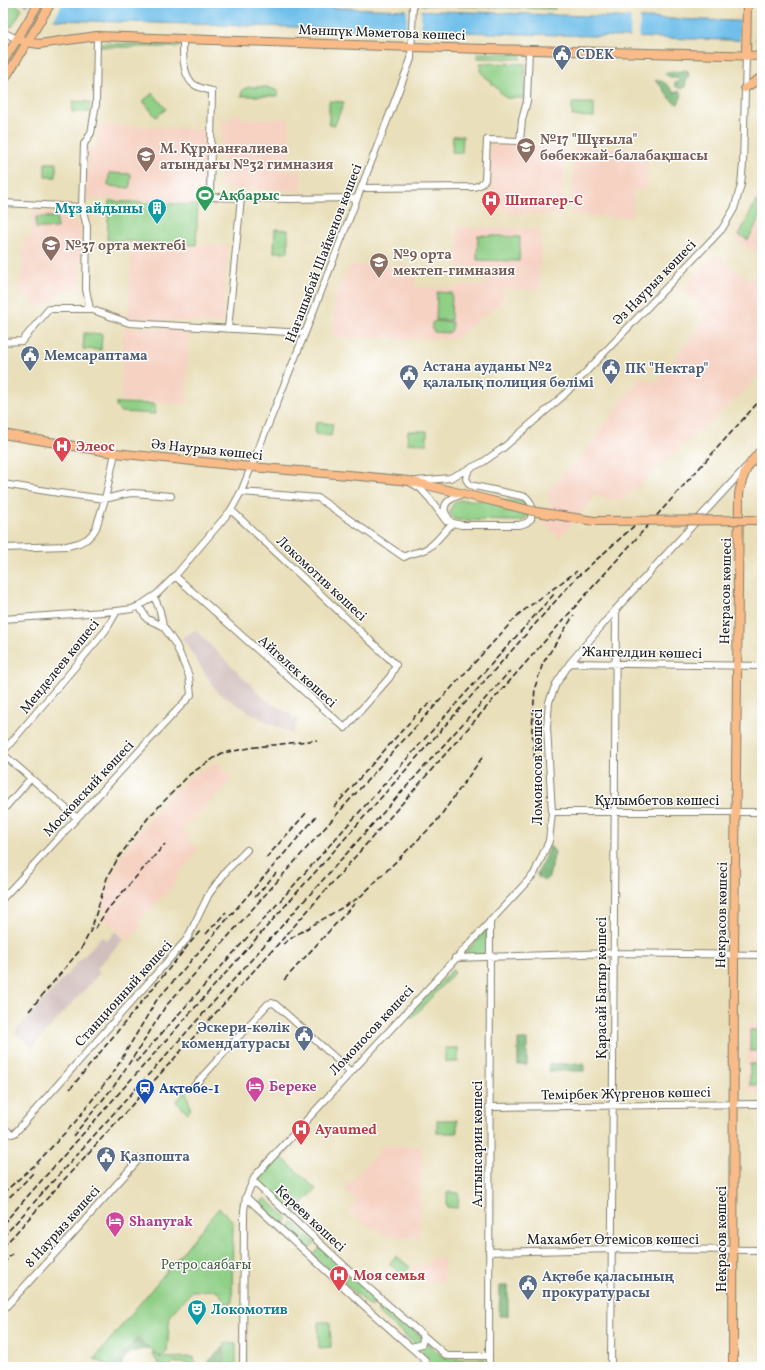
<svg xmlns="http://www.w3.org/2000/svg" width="765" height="1370" font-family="Vollkorn,serif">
<rect width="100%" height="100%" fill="#fff"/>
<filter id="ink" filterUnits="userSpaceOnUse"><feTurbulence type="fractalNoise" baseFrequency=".025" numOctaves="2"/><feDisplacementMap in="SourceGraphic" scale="8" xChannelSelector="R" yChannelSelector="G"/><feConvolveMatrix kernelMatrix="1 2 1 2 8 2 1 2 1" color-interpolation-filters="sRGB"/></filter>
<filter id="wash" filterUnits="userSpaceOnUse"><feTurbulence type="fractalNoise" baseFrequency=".012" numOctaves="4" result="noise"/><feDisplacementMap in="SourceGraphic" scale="16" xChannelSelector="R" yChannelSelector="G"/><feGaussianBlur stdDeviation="0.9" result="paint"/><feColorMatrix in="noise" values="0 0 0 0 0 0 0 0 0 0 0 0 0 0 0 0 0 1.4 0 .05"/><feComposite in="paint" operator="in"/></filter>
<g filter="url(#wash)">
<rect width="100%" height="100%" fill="#e9dfba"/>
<path fill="#f6d2c3" d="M235 114H240L242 119H289V159L278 170 301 171V191L220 188 222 119H231Z
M99 124 206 130 205 204 86 198 88 147H97Z
M490 144 565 147 563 215 508 214 495 200 488 181Z
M574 146 648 148 647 190H633L632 217 572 215Z
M762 187V257L734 239Z
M32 211 62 212 81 228 80 287 64 289 40 309 21 291 24 237H31Z
M458 227 541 229 539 290 503 289V300L456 339 334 337 335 298 350 265 415 266V287L455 288 459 285H485V268L458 267Z
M132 242 228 246 222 324 128 318Z
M716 255 749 280 762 274V371L750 383 751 385 620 502 596 495 560 538 541 520 552 503 547 493 565 471 568 474 640 377 656 383 706 316 684 288Z
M124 327 189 330 186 404 121 401Z
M217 762 232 780 183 829 189 842 198 850 175 878 178 881 138 922 142 926 129 940 103 918 108 912 102 907 112 876 121 856 146 823 165 801 194 773 195 774Z
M747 1024H762V1091L747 1092Z
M384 1145 422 1147 419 1238 387 1236 362 1222 349 1211 357 1202 344 1190Z
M429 1258H444V1282H413V1266L428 1265Z"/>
<path fill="#d1bfbd" d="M195 630 266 700 298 719 293 734 268 723 218 693 182 638Z
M116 931 124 939 96 969 100 973 32 1047 15 1032 102 936 107 941Z"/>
<path fill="#8fcf86" stroke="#567651" d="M3 3H14L22 9 12 27 3 24Z
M422 3H499L555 6V9L422 5Z
M101 43 175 45H178L180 47H98Z
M478 53 521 54V59L478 58Z
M480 63 525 64 524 98H506L480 71Z
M249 87H267L278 91V96H241L243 89Z
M153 93 166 109 156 117 143 101Z
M73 101 90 102V112H72Z
M329 101 344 102 335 125H329Z
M572 103H594V117L572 116Z
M453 136H463L462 153 452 152Z
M45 163H57L56 177H45Z
M109 173 131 174 130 188 108 186Z
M109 201 198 205 196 245 107 240Z
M756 201 762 205V213L748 240 739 235Z
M36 217H57V228H36Z
M275 229 288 230V252H274Z
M478 235 520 237 519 261 477 260Z
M437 292 452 293 451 320H436Z
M435 321 452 322V330L449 333 434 332 432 329V323Z
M84 333 102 334 101 350 83 349Z
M116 403 155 404V414L121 412 116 407Z
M316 422 333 424 331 436 315 434Z
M408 431H427V444L407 443Z
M460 500 523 501 526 503 529 511 528 516 522 521 457 520 454 519 450 513C451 506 453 503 460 500Z
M488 928V954L463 955Z
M452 970 455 972 412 1018 409 1015Z
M750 1030H762V1051H750Z
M445 1048H458V1062H445Z
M750 1064H762V1085H750Z
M186 1090 191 1109 188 1113 176 1102Z
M437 1120H457V1133H437Z
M280 1156 316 1189 293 1214 260 1183 261 1177Z
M447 1192 459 1193 458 1208 447 1207Z
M265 1198 288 1219 282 1226 259 1205Z
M219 1208 233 1221 232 1303H225L218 1290 192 1291 170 1315 167 1352 161 1357 137 1338 112 1367 94 1359Z
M293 1222 315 1243 308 1250 286 1230Z
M321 1247 378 1299 371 1307 313 1255Z
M396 1256 410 1267 403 1275 389 1264Z
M384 1304 443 1357 449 1359H485V1367H432C431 1355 388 1321 377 1312Z
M318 1322H330L331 1347 319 1348Z
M225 1343H236V1367H225Z
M153 1352 161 1358 194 1357 195 1363H198V1367H190V1363H172L171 1367 159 1365 152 1353Z"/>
<path fill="#73b273" stroke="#486748" d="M687 70 689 75 686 82 685 87 681 89 675 86V83L680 80 677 78H672L665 74 667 72C674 71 680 72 687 70Z
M656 80C664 81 670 86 674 93L679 91 682 95 678 104C667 101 665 87 656 82Z
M550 846 555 852 549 877 544 881 538 877 537 874Z
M518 1040H527V1065H518Z
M549 1064H584V1071H549Z
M500 1286H508V1316H499Z
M137 1340 148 1348C135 1351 124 1352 121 1367H114Z
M223 1347V1365H205Z"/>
<path fill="#6fbfea" stroke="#466e83" d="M22 3C269 3 515 14 762 22V41L55 20Z"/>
<path fill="#e9dfba" d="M29 3H63L53 21 26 8Z
M407 9H421V33H407Z
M631 16H640L639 40H630Z
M740 19 757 20 756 43H740Z"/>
</g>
<g filter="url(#ink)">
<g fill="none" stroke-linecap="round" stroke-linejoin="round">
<g stroke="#827e6b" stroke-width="8">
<path id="minor" d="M3 32 17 39
M183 39C183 52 182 72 192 83 197 88 206 89 212 91L210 197 289 199 357 198
M361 188 474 187 480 185 485 180 487 140 520 141 522 120 527 101 529 49
M3 203 82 207
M90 309 86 289 87 227 82 207 84 144 91 133 96 104 97 36
M228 329 241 198
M3 342 22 341 49 309H90L129 323 305 333
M417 481 450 478 483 462 503 448 563 396 722 229 734 209 741 185 743 164 746 56
M411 483 420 488 430 499 446 521 461 525H519L526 523 531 519C532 509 534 505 526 497L470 485 466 479 467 474 470 469
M3 484 59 493 105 499 125 494 133 493 171 496
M241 492 318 498 404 557C412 552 420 553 428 548 437 542 444 531 452 524
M452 524C450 520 447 516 445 512 442 501 456 496 464 494
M3 548 67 546 79 543 87 539 92 534 96 528 105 499 115 453
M175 576 345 728 390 677 396 665 231 510
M154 596 160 611 163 626
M3 619 117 611 132 609 139 606 157 594 175 576 231 510 241 492 305 333 411 59 413 3
M570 663 762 666
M3 752 106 630 117 611
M3 754 77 818
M3 810 31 778
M552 812H762
M3 898 191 695 189 676 176 645 163 626 147 619 139 606
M455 958 614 953 762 955
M194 1086 268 1004 272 1003 275 1004 351 1072
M489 1107 762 1104
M3 1128 12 1134 15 1133 187 939 209 894 227 870 247 850
M253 1181 364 1284 447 1356H489
M246 1197 371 1312 424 1359 428 1367
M489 1252 612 1249 762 1250
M3 1310 70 1237 139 1159
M411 1347 422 1344 423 1339 421 1333
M243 1367 244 1211 246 1197 255 1176 534 874 549 841 552 812 547 727 549 702 556 684 570 663 616 609 746 467
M489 1367 490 921
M611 1367 616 609"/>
</g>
<g stroke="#827e6b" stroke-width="10">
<path id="major" d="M17 39 27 42 39 44 97 36 412 47 762 56
M746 56 747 3
M3 62 39 3
M3 82 51 3
M745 88 762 77
M3 434 115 453 251 467 360 476 409 481 464 494
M733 1367 734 955 739 494C743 472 747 466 762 449"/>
</g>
<use href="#minor" stroke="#fff" stroke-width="6"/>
<use href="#major" stroke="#f9bc89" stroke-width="8"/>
<path stroke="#1c1c1c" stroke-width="1.5" stroke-dasharray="6 3" stroke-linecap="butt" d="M538 795 532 730 535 687 543 663 574 615
M334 807 416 715 433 701
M266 858 308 811
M255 897 276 873
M95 929 107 910 165 844
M206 934 226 912
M283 944 296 935 360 897 436 822 484 755
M284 980 355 903
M29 1011 81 949 91 930 107 878 118 858 148 818 190 774 222 753 256 747 317 740
M136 1062 555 593
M70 1089 200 931
M73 1136 114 1086 144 1041 165 1007 389 756 519 614 577 571
M3 1193 35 1165 76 1121 115 1070 156 1001 316 817
M3 1203 20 1187 34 1172
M3 1224 576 578 643 518
M3 1237 510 671
M3 1247 289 932 565 618 762 398
M3 1264 12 1254"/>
<g stroke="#827e6b" stroke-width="10" stroke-linecap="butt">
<path id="major-bridge" d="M464 494 537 512 594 521 762 520"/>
</g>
<use href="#major-bridge" stroke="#f9bc89" stroke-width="8"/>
</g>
</g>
<defs>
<g id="civic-pin" transform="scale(1)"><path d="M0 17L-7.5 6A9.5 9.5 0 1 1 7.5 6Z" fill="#5c6f8a" stroke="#fff"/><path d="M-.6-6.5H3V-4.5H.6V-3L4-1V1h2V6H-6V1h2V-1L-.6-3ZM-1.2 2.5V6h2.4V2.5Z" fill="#fff"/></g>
<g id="school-pin" transform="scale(1)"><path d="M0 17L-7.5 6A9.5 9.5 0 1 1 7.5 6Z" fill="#8d6e63" stroke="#fff"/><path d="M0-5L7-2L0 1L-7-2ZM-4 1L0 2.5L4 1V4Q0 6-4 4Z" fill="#fff"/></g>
<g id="stadium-pin" transform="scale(1)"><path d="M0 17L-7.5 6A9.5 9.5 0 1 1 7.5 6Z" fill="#2e9e5b" stroke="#fff"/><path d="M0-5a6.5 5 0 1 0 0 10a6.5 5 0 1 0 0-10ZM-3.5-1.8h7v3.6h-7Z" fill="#fff"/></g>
<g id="hospital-pin" transform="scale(1)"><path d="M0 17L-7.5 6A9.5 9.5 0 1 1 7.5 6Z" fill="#e0444e" stroke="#fff"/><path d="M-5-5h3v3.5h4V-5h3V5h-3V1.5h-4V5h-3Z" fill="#fff"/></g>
<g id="building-pin" transform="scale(1)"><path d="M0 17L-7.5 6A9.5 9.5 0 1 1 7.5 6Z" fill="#0f9aa8" stroke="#fff"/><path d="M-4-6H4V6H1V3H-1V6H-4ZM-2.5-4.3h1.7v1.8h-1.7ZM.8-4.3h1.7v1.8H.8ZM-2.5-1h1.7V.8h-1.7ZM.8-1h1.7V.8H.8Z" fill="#fff"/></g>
<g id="hotel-pin" transform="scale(1)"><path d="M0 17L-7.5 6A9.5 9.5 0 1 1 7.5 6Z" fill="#d1479c" stroke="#fff"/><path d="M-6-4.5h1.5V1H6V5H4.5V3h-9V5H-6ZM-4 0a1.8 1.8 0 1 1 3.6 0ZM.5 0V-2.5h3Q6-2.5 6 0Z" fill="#fff"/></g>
<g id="station-pin" transform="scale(1)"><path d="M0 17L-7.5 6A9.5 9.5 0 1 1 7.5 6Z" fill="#1a4fb4" stroke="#fff"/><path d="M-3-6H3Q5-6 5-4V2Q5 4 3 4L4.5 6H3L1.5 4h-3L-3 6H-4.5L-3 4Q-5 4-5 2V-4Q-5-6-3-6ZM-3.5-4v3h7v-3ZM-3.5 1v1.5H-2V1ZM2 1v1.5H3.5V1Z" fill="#fff"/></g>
<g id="theatre-pin" transform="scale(1)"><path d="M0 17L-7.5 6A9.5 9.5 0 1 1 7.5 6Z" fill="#0f9aa8" stroke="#fff"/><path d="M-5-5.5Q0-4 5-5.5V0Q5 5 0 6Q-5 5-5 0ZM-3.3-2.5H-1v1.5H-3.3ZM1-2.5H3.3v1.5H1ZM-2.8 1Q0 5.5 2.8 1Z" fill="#fff"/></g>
</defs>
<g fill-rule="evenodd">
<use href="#civic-pin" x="562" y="54"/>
<use href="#school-pin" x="526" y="147"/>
<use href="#school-pin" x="146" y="156"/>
<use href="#stadium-pin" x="205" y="195"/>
<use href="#hospital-pin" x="491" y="200"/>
<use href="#building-pin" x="157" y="208"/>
<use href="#school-pin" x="51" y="245"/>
<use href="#school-pin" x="379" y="262"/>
<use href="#civic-pin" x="30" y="355"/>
<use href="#civic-pin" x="611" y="368"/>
<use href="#civic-pin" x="409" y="374"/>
<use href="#hospital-pin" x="62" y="446"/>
<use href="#civic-pin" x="304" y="1035"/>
<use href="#hotel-pin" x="255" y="1086"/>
<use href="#station-pin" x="145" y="1088"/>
<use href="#hospital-pin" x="301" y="1129"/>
<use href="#civic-pin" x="106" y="1156"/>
<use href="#hotel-pin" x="115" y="1221"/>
<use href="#hospital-pin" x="339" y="1275"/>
<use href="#civic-pin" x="528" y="1284"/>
<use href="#theatre-pin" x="197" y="1309"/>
</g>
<g text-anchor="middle" stroke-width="3" stroke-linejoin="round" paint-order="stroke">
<g font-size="14" fill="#1c1c1c" stroke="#fff">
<text transform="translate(382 32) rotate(2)" y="5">Мәншүк Мәметова көшесі</text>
<text transform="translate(323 253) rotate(-69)" y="5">Нағашыбай Шайкенов көшесі</text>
<text transform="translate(654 282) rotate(-46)" y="5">Әз Наурыз көшесі</text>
<text transform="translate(207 449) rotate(6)" y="5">Әз Наурыз көшесі</text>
<text transform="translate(322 578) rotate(43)" y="5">Локомотив көшесі</text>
<text transform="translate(725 591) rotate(-89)" y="5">Некрасов көшесі</text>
<text transform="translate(642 652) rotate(1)" y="5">Жангелдин көшесі</text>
<text transform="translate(59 666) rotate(-51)" y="5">Менделеев көшесі</text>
<text transform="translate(298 671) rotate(42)" y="5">Айгөлек көшесі</text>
<text transform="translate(537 767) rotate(-90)" y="5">Ломоносов көшесі</text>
<text transform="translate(88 788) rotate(-47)" y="5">Московский көшесі</text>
<text x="657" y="805">Құлымбетов көшесі</text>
<text transform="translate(721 915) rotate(-89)" y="5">Некрасов көшесі</text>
<text transform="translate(601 988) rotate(-90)" y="5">Қарасай Батыр көшесі</text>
<text transform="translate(123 993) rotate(-48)" y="5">Станционный көшесі</text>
<text transform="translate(371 1030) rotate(-47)" y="5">Ломоносов көшесі</text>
<text transform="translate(626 1093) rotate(-1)" y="5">Темірбек Жүргенов көшесі</text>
<text transform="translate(477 1144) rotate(-90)" y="5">Алтынсарин көшесі</text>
<text transform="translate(311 1218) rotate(43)" y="5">Кереев көшесі</text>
<text transform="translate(62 1226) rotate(-48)" y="5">8 Наурыз көшесі</text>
<text x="613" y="1244">Махамбет Өтемісов көшесі</text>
<text transform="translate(721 1239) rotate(-90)" y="5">Некрасов көшесі</text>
</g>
<g font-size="14" font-weight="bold" fill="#4e5e75" stroke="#fff" text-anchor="start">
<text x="576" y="59">CDEK</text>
<text x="44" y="360">Мемсараптама</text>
<text x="423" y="371">Астана ауданы №2<tspan x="423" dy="16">қалалық полиция бөлімі</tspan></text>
<text x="625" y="373">ПК "Нектар"</text>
<text x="290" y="1032" text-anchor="end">Әскери-көлік<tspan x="290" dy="16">комендатурасы</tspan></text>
<text x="120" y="1161">Қазпошта</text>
<text x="542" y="1281">Ақтөбе қаласының<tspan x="542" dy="16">прокуратурасы</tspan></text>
</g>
<g font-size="14" font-weight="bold" fill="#785e54" stroke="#fff" text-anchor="start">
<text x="540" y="144">№17 "Шұғыла"<tspan x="540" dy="16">бөбекжай-балабақшасы</tspan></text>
<text x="160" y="153">М. Құрманғалиева<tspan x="160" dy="16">атындағы №32 гимназия</tspan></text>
<text x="65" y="250">№37 орта мектебі</text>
<text x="393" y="259">№9 орта<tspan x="393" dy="16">мектеп-гимназия</tspan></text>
</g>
<g font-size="14" font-weight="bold" fill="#27864d" stroke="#fff" text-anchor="start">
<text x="219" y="200">Ақбарыс</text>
</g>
<g font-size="14" font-weight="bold" fill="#be3a42" stroke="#fff" text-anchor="start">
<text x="505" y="205">Шипагер-С</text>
<text x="76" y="451">Элеос</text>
<text x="315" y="1134">Ayaumed</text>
<text x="353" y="1280">Моя семья</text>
</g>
<g font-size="14" font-weight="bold" fill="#0d838f" stroke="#fff" text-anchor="end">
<text x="143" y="213">Мұз айдыны</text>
<text x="211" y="1314" text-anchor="start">Локомотив</text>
</g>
<g font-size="14" font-weight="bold" fill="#b23c85" stroke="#fff" text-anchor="start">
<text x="269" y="1091">Береке</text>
<text x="129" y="1226">Shanyrak</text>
</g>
<g font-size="14" font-weight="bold" fill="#164399" stroke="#fff" text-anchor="start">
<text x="159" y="1093">Ақтөбе-1</text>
</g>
<g font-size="14" fill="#4a6446" stroke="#fff">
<text x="206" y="1269">Ретро саябағы</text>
</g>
</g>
<rect width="765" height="1370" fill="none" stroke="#fff" stroke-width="16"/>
</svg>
